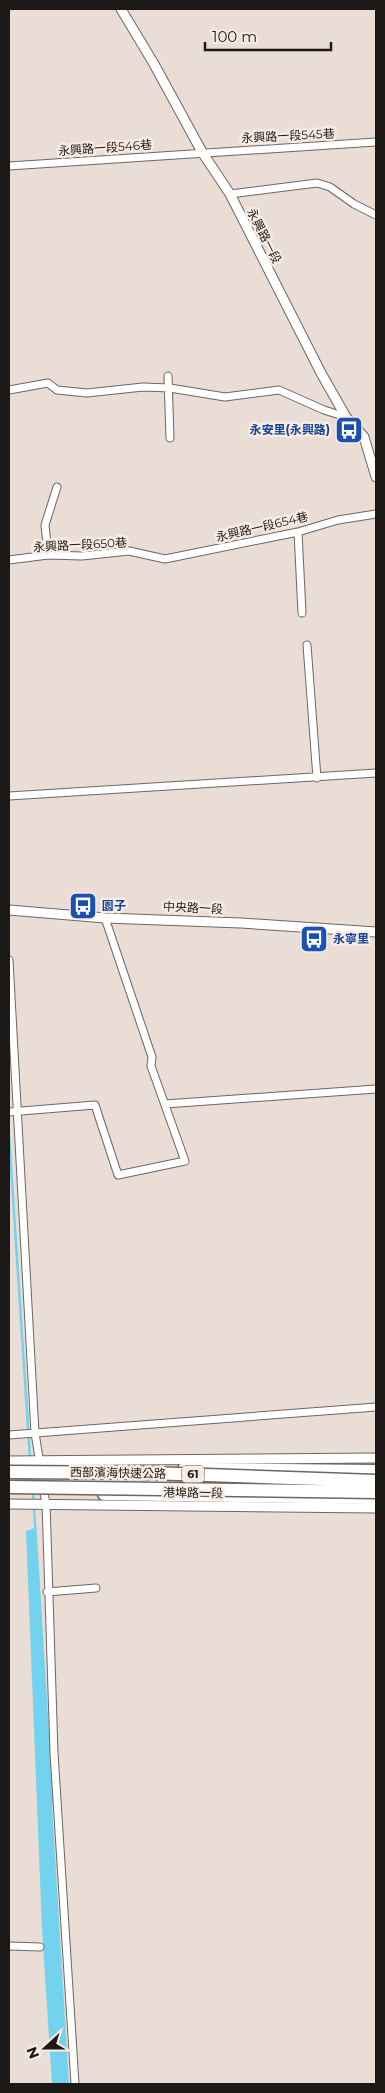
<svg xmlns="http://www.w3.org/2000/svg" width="385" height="2093" font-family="Montserrat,'Noto Sans TC',sans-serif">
<rect width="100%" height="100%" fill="#e9ddd5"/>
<path fill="#73d2ed" d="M35 1528 69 2084H52L42 1928 26 1531Z"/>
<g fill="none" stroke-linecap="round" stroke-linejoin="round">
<path stroke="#73d2ed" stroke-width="2.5" d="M9 1135 30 1458
M33 1491 52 1802"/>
<g stroke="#70665f" stroke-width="9">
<path id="minor" d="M9 166 376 142
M230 194 317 183 330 187 354 204 376 215
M168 376 170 438
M9 390 48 383 57 390 87 393 143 387 170 388 225 397 279 390 324 410 346 417
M298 532 302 613
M48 555 45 525 57 487
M9 560 48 555 82 556 129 551 165 559 298 532 338 520 376 514
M307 645 317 778
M9 796 376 773
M9 960 35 1433 40 1464
M165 1104 376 1089
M9 1112 95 1105 118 1175 185 1161 151 1066 152 1057 105 918
M9 1435 376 1407
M42 1484 46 1503 54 1753 75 2084
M47 1592 96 1588
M9 1946 40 1947"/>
</g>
<g stroke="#70665f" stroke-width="11">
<path id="tertiary" d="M121 9 154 64 202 152 230 194 321 373 346 417 364 437 376 477
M9 910 105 918 241 923 376 932
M9 1461 376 1458
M9 1479 241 1482
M9 1504 376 1508"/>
</g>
<g stroke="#70665f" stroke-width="15">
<path id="trunk" d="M184 1469 376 1471
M104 1494 376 1498"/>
</g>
<use href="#minor" stroke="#fff" stroke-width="7"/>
<use href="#tertiary" stroke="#fff" stroke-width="9"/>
<use href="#trunk" stroke="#fff" stroke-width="12"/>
<g stroke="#70665f" stroke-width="15" stroke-linecap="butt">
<path id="trunk-bridge" d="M9 1472 151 1473 376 1481
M9 1487 376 1492"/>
</g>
<use href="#trunk-bridge" stroke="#fff" stroke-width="12"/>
</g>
<defs>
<g id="bus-square" transform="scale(1.4375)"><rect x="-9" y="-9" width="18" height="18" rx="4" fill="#1a4fb4" stroke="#f7ebe2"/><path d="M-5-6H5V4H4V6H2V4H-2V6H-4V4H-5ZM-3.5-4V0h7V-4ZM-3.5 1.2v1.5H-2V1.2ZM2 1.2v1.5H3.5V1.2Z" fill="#fff"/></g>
</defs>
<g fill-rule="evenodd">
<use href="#bus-square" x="349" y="430"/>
<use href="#bus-square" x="83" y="906"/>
<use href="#bus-square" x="314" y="939"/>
</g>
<g text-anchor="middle" stroke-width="5" stroke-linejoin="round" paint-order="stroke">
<rect fill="#f7ebe2" stroke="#5e5752" stroke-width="1" x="182" y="1465.5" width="22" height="17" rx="4"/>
<g font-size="11" font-weight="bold" fill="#1c1815">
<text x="193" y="1478">61</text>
</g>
<g font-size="12" fill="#1c1815" stroke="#f7ebe2">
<text transform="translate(288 136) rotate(-3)" y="4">永興路一段545巷</text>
<text transform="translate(105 148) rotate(-4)" y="4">永興路一段546巷</text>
<text transform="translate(264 236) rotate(63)" y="4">永興路一段</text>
<text transform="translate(262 527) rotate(-13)" y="4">永興路一段654巷</text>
<text transform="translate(80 545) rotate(-3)" y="4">永興路一段650巷</text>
<text transform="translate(193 908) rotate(3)" y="4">中央路一段</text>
<text transform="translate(118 1473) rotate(1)" y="4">西部濱海快速公路</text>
<text transform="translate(193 1493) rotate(1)" y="4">港埠路一段</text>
</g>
<g font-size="12" font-weight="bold" fill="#164399" stroke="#f7ebe2" text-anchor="start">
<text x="330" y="434" text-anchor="end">永安里(永興路)</text>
<text x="102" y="910">園子</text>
<text x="333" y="943">永寧里</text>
</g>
</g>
<rect width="385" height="2093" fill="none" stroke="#1c1815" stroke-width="20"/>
<g transform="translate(45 2048) rotate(249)" stroke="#f7ebe2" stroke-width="4" paint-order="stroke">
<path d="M0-4L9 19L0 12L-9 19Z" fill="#1c1815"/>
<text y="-8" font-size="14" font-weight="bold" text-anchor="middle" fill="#1c1815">N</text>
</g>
<path d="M205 42v8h126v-8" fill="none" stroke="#1c1815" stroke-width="2.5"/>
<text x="212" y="42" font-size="15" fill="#1c1815" stroke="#f7ebe2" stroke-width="4" paint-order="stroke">100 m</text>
</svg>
